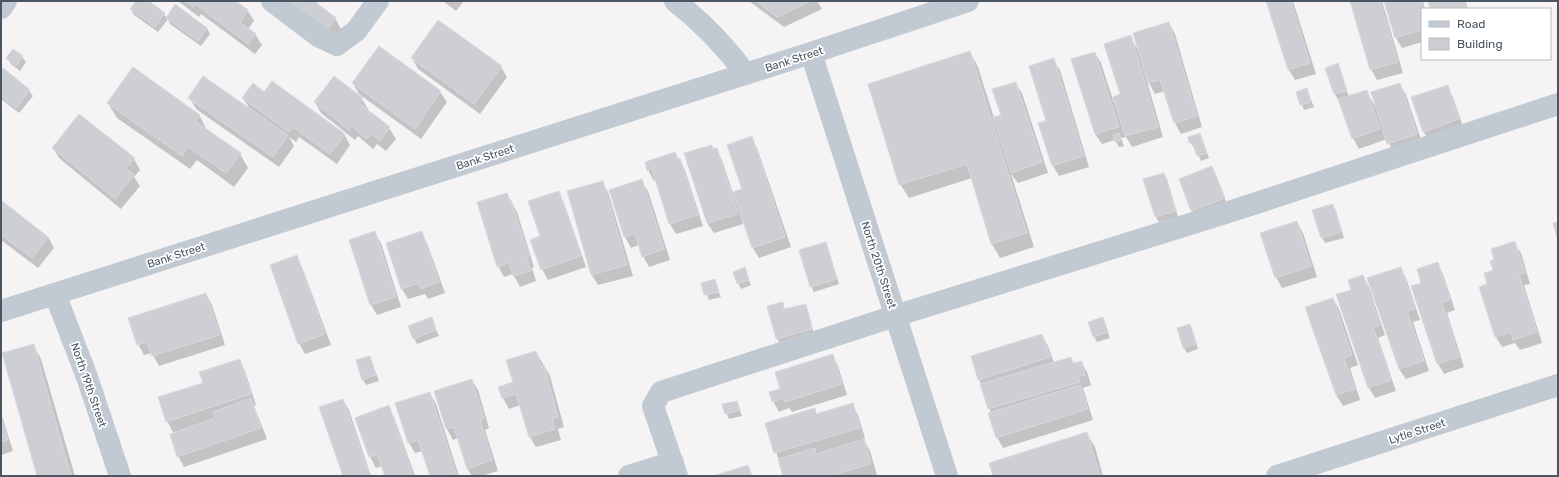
<svg xmlns="http://www.w3.org/2000/svg" width="1559" height="477" font-family="Rubik,sans-serif">
<rect width="100%" height="100%" fill="#f5f3f3"/>
<path fill="#0003" d="M137 1H147L164 14 167 18 207 28 210 34 201 46 170 24 168 19 158 32 134 15 131 9Z
M178 1H235L248 11 254 21 248 29 255 34 262 45 255 54 201 14 199 17Z
M285 1H318L316 4 335 18 341 29 332 41Z
M443 1H464L456 11Z
M749 1H817L822 9 784 27Z
M1267 1H1293L1316 74 1295 80 1289 70Z
M1351 1H1382L1403 73 1377 80 1371 69Z
M1385 1H1423L1425 9H1422V42L1402 48 1396 38Z
M1429 1H1465L1468 9H1431Z
M1169 23 1175 34 1202 127 1181 134 1175 123 1165 91 1155 94 1149 83 1144 64H1142L1163 137 1132 147 1126 137 1121 138 1124 146 1119 147 1115 140 1102 144 1095 134V53L1101 63 1114 103H1116L1121 95 1130 37 1139 51Z
M379 47 440 92 447 102 421 139 359 94 368 109 367 110 389 128 396 139 386 151 377 144 373 149 358 136 355 140 321 113 315 102 361 98 353 83Z
M970 52 978 67 994 118 1002 115 1015 83 1022 93 1048 173 1018 183 1011 174 1034 247 1000 258 992 244 972 178 909 198 900 184Z
M22 57 26 62 20 71 11 64 7 58Z
M412 58 501 67 507 77 480 114 418 69Z
M1053 60 1060 70 1089 167 1059 176 1053 166 1040 124 1047 122Z
M1337 64 1349 97 1366 91 1375 106 1400 84 1406 95 1423 145 1394 154 1387 139 1359 149 1353 138 1339 99 1338 100 1335 94 1326 69Z
M1 72 29 91 33 96 19 113 1 99Z
M1447 86 1453 97 1464 130 1430 142 1423 131Z
M1307 90 1314 107 1304 110 1297 92Z
M265 93 344 134 350 145 337 164 299 137 296 142 289 137 294 146 279 167 196 109 190 98 250 109 243 98Z
M108 103 199 115 207 130 240 154 248 168 234 187 197 160 190 169 117 118Z
M1200 134 1209 158 1201 161 1195 147 1194 148 1190 142Z
M751 138 757 148 791 247 759 258 753 248 743 219 742 220 743 224 714 233 707 223 711 146 714 150 716 149 722 160 733 193 743 190Z
M53 148 134 159 140 170 134 177 140 186 121 209 59 158Z
M675 153 685 170 703 226 676 234 670 224 656 180 654 181 648 170Z
M1212 167 1227 204 1195 216 1192 210Z
M1164 174 1167 179 1178 217 1159 222 1156 217 1144 180Z
M641 181 648 191 670 260 649 267 643 256 639 245 631 248 625 237 610 191Z
M602 182 608 192 633 276 598 285 592 275 568 191Z
M558 192 564 203 586 267 548 280 542 269 541 237Z
M507 194 517 212 534 267 532 268 536 281 520 287 513 274 504 277 498 266Z
M1 202 48 237 54 248 38 268 1 240Z
M1333 205 1336 211 1344 238 1325 243 1322 238Z
M1297 222 1303 233 1317 277 1282 288 1276 277Z
M374 232 381 243 401 307 377 315 371 305Z
M421 232 427 243 445 293 428 299 425 294 408 299 402 289 387 244Z
M825 243 828 248 839 284 814 292 811 286Z
M1514 243 1521 253 1530 284 1524 285 1542 343 1520 350 1515 343 1502 347 1496 337 1489 285 1496 261Z
M296 256 302 267 331 345 305 354 299 343Z
M1437 263 1443 274 1455 310 1447 313 1464 367 1444 374 1438 364 1423 283Z
M744 268 751 285 741 289 738 283Z
M1400 268 1406 278 1420 320 1413 322 1429 371 1406 379 1399 369Z
M1363 276 1369 287 1385 335 1378 338 1396 391 1375 398 1369 388 1352 290Z
M714 281 721 297 709 300 702 284Z
M206 294 212 305 225 345 159 366 152 353 144 355 138 344Z
M1333 299 1339 309 1358 365 1350 368 1360 400 1343 406 1336 395 1306 308Z
M782 303 785 309 805 305 808 310 814 334 780 344 777 338Z
M1102 318 1110 338 1097 342 1094 336Z
M431 319 439 336 417 344 414 338Z
M1190 326 1193 331 1198 349 1187 353 1184 348Z
M1042 335 1048 346 1054 363 1071 358 1074 364 1081 362 1087 372 1091 385 1083 388 1093 420 1003 448 997 437 991 413 979 379Z
M33 345 41 359 75 476H38Z
M536 352 550 376 564 427 558 429 561 440 536 447 530 437 520 405 509 409 503 398 499 387 514 383Z
M832 355 838 366 847 395 792 412 789 408 779 412 773 401 782 390Z
M370 357 379 381 366 385 363 380Z
M239 360 245 371 256 405 254 406 267 439 184 467 178 456 174 434 167 421 204 384Z
M472 380 478 390 489 428 485 430 498 471 482 476H472L467 468 458 438 453 440 447 429 435 391Z
M430 393 436 404 459 476H431L423 451 415 453 409 443 396 404Z
M343 400 349 410 371 476H344Z
M737 402 742 416 729 419 723 405Z
M852 404 858 415 865 438 863 439 870 451 877 475 872 476H784L767 424 814 410 817 415Z
M388 407 394 417 415 476H386L382 466 376 468 370 457 356 418Z
M1 413 13 451 1 455Z
M1086 433 1095 447 1103 476H994Z"/>
<path fill="#cdcfd5" stroke="#d7d9de" d="M136 1H149L165 13 155 27 130 9Z
M185 1H236L248 10 240 22 256 34 248 44 195 4 193 7Z
M291 1H314L336 18 326 31 298 8 299 7Z
M756 1H811L777 17Z
M1266 1H1291L1310 63 1288 70Z
M1350 1H1380L1398 62 1370 70Z
M1384 1H1421L1423 9 1422 30 1395 38Z
M1428 1H1463L1466 8 1430 9Z
M175 4 207 28 198 41 166 18Z
M438 20 502 66 474 104 411 58Z
M1169 22 1197 116 1174 123 1160 80 1148 83 1133 33Z
M1131 35 1158 127 1125 136 1113 97 1120 94 1104 44Z
M379 46 441 91 415 129 352 83Z
M13 49 23 56 16 66 6 58Z
M970 51 1027 233 991 244 967 164 899 185 868 84Z
M1095 52 1119 127 1095 134 1071 59Z
M1054 58 1084 156 1052 166 1038 123 1046 121 1029 66Z
M1338 63 1347 91 1334 94 1325 68Z
M133 67 200 115 195 121 241 153 227 172 226 173 188 147 182 156 107 103Z
M3 68 30 90 16 108 1 97V70Z
M203 76 288 135 273 157 188 98Z
M334 76 363 98 359 103 390 127 380 141 371 134 367 139 351 126 349 130 314 102Z
M272 81 345 134 330 154 293 127 289 132 242 98 253 83 264 92Z
M1016 82 1042 162 1011 173 993 117 1001 115 992 89Z
M1400 83 1417 134 1387 144 1371 92Z
M1448 85 1459 119 1423 132 1411 97Z
M1307 88 1311 102 1300 105 1296 92Z
M1367 90 1380 129 1352 139 1338 99Z
M79 114 135 158 126 168 134 175 115 199 52 148Z
M1119 133 1121 140 1115 142 1113 135Z
M1200 133 1207 153 1197 156 1192 142 1189 143 1188 137Z
M752 136 785 237 752 248 733 192 742 189 727 145Z
M712 145 713 149 717 148 738 214 707 223 684 153Z
M675 152 678 159 680 158 698 215 669 224 652 169 647 171 645 162Z
M1212 166 1225 198 1191 211 1179 179Z
M1164 173 1176 211 1155 217 1143 179Z
M642 179 664 249 642 257 635 234 624 237 609 190Z
M603 181 627 265 591 275 567 191Z
M559 191 581 256 541 270 530 240 540 236 528 201Z
M507 193 509 200H511L529 256 527 257 531 271 513 276 509 263 497 267 477 202Z
M1 200 48 237 32 258 1 235Z
M1333 204 1341 232 1321 238 1312 210Z
M1297 221 1311 266 1275 278 1260 233Z
M1558 222V241L1553 223Z
M375 231 396 297 370 305 349 240Z
M422 231 439 282 421 289 419 283 401 289 386 243Z
M1515 241 1525 273 1519 275 1537 332 1513 340 1510 332 1495 337 1479 287 1487 284 1484 273 1493 270 1490 261 1494 260 1491 249Z
M826 242 837 279 810 287 799 250Z
M297 255 325 334 298 344 270 265Z
M1438 262 1450 300 1442 302 1459 357 1437 364 1411 286 1421 283 1417 269Z
M745 267 749 280 737 284 733 272Z
M1401 267 1415 309 1407 311 1424 361 1399 369 1367 278Z
M1363 275 1380 325 1373 327 1391 380 1368 388 1336 294 1351 290 1348 280Z
M715 279 719 292 704 295 701 283Z
M206 293 220 335 152 356 147 342 137 345 128 318Z
M1333 298 1352 355 1344 358 1355 389 1336 395 1305 307Z
M783 302 784 309 806 304 812 329 776 339 767 306Z
M432 317 436 330 413 339 408 326Z
M1103 317 1108 332 1093 337 1088 322Z
M1190 324 1196 344 1183 348 1177 328Z
M1042 334 1050 357 978 380 971 356Z
M34 344 39 363 71 476H37L2 353Z
M536 351 541 366 544 365 558 417 552 419 555 429 529 437 516 394 502 398 498 387 513 382 506 360Z
M833 354 842 384 785 402 783 398 772 402 769 392 780 389 775 372Z
M370 356 376 375 362 380 356 360Z
M1071 357 1073 363 1082 361 1085 375 1078 377 1080 382 988 409 980 384Z
M240 359 251 394 166 422 158 397 203 383 199 372Z
M472 379 484 418 480 419 492 460 467 469 454 427 446 429 434 391Z
M1080 385 1088 409 996 438 988 413Z
M430 392 457 476H430L418 440 408 443 395 403Z
M251 398 261 428 177 457 170 434 215 418 213 412Z
M343 399 370 476H343L319 407Z
M737 401 740 410 725 414 722 404Z
M853 403 860 428 774 453 765 423 815 408 816 414Z
M389 405 413 476H385L377 455 369 457 355 418Z
M1 419 8 440 1 442Z
M1087 432 1100 476H993L989 463Z
M864 439 871 464 830 476H783L778 459 815 448 816 454Z
M748 465 752 476H713Z"/>
<g fill="none" stroke-linecap="round" stroke-linejoin="round">
<path stroke="#c1cad2" stroke-width="22" d="M272 1 318 36 337 45 356 31 378 1
M675 1C702 22 725 46 746 74
M1 8 6 1
M811 53 947 476
M55 294 87 377 120 476
M1 311 811 53 968 1
M629 476 673 462
M677 476 653 406 661 392 895 316 1235 210 1558 104
M1277 476 1558 385"/>
</g>
<g text-anchor="middle" stroke-width="3.5" stroke-linejoin="round" paint-order="stroke">
<g font-size="11" fill="#4a5661" stroke="#fff">
<text transform="translate(794 59) rotate(-18)" y="4">Bank Street</text>
<text transform="translate(485 157) rotate(-18)" y="4">Bank Street</text>
<text transform="translate(176 255) rotate(-18)" y="4">Bank Street</text>
<text transform="translate(879 265) rotate(72)" y="4">North 20th Street</text>
<text transform="translate(89 385) rotate(71)" y="4">North 19th Street</text>
<text transform="translate(1417 431) rotate(-18)" y="4">Lytle Street</text>
</g>
</g>
<rect width="1559" height="477" fill="none" stroke="#4a5661" stroke-width="4"/>
<rect x="1421" y="8" width="130" height="52" fill="#ffffff" stroke="#b7bbc0"/>
<rect x="1429" y="21" width="20" height="6" fill="#c1cad2" stroke="#b7bbc0"/>
<text x="1457" y="28" font-size="12" fill="#4a5661">Road</text>
<rect x="1429" y="38" width="20" height="12" fill="#cdcfd5" stroke="#b7bbc0"/>
<text x="1457" y="48" font-size="12" fill="#4a5661">Building</text>
</svg>
